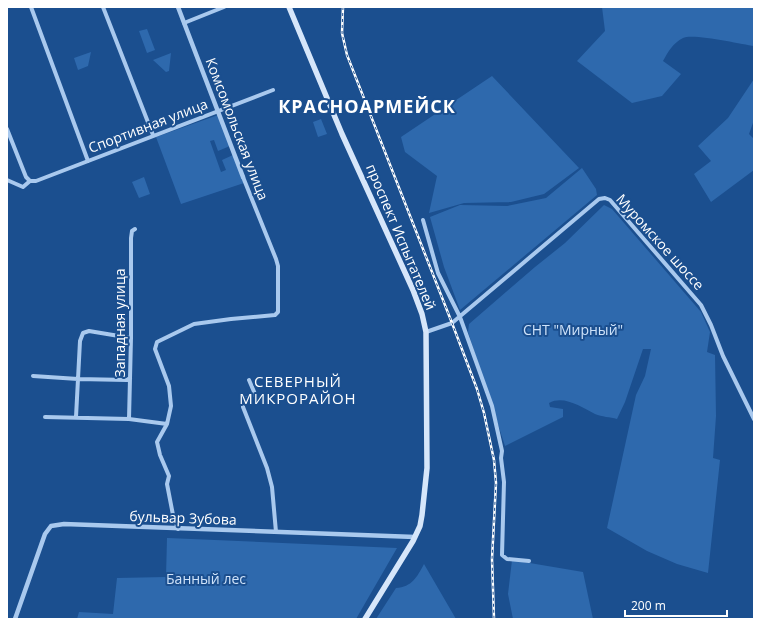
<svg xmlns="http://www.w3.org/2000/svg" width="761" height="626" font-family="'Open Sans',sans-serif">
<rect width="100%" height="100%" fill="#1b4f8f"/>
<path fill="#2e69ad" d="M602 7H754V46C741 44 692 33 683 38 673 43 668 52 663 61L681 74 662 96 632 103 577 61 605 31Z
M147 29 155 50 147 53 139 31Z
M91 52 88 66 78 70 74 58Z
M171 53 169 71 166 72 153 60Z
M492 76 579 168 544 194 511 202 464 203 429 213 437 176 405 152 401 137Z
M754 79V120L749 134 754 139V170L711 202 694 174 711 161 698 146 728 118Z
M218 115 230 146 218 151 214 140 210 141 221 172 226 170 222 160 233 155 244 183 181 204 156 137Z
M321 119 327 134 318 137 313 122Z
M582 168 596 189 597 195 460 310 444 267 430 217 460 205 507 206 546 198Z
M144 177 150 194 139 198 132 182Z
M604 205 612 209 701 312 710 332 707 352 715 355 716 416 713 458 720 460 708 573 677 564 647 551 607 528 636 395 645 376 651 349H643L625 402 617 419C610 417 602 417 595 414 581 407 564 395 549 403L550 407 563 409V417L505 446 468 332 469 324 535 267 565 243Z
M167 538H168L397 548 356 619H77L79 612 113 614 117 578 166 577Z
M512 560 583 572 593 619H513L508 594Z
M424 564 456 619H376L396 588C412 587 417 577 424 564Z"/>
<g fill="none" stroke-linecap="round" stroke-linejoin="round">
<path stroke="#a9c9ee" stroke-width="4" d="M31 7 88 161
M103 7 153 135
M184 23 224 7
M7 129 26 177 30 181 23 187 7 180
M30 181H36L273 90
M423 220 438 273 460 317 492 406 502 451 501 458 504 482 502 555 507 559 529 561
M426 332 452 323 599 199 605 198 610 200 701 305 711 325 723 356 754 419
M33 376 78 379 127 380 130 378
M249 380 255 394 243 400V407L267 468 272 487 276 532
M45 417 129 419 167 424
M76 417 80 341 83 333 89 331 131 338
M129 419 131 338V238L132 231 135 229
M178 529 173 515 167 484 169 476 160 455 157 442 167 424 171 406 169 386 155 349 157 342 194 324 231 319 275 315 278 312V266L276 259 243 177"/>
<path stroke="#a9c9ee" stroke-width="4.5" d="M178 7 243 177
M15 619 45 534 51 526 64 524 415 537"/>
<path stroke="#d6e6fa" stroke-width="5.5" d="M289 7 342 134 413 290 422 314 426 332 427 468 422 515 420 526 413 541 365 619"/>
<g stroke="#fff" stroke-width="2.5">
<path id="rail" d="M343 7 342 33 347 55 452 323 477 389 484 413 494 460 496 483 492 559 494 619"/>
</g>
<use href="#rail" stroke="#1b4f8f" stroke-width="1" stroke-dasharray="3" stroke-linecap="butt"/>
</g>
<g text-anchor="middle" stroke-width="4" stroke-linejoin="round" paint-order="stroke">
<g font-size="14" fill="#fff" stroke="#1b4f8f">
<text transform="translate(148 126) rotate(-21)" y="5">Спортивная улица</text>
<text transform="translate(237 129) rotate(69)" y="5">Комсомольская улица</text>
<text transform="translate(401 237) rotate(67)" y="5">проспект Испытателей</text>
<text transform="translate(660 242) rotate(48)" y="5">Муромское шоссе</text>
<text transform="translate(120 323) rotate(-90)" y="5">Западная улица</text>
<text transform="translate(183 518) rotate(2)" y="5">бульвар Зубова</text>
</g>
<g font-size="14" fill="#cfe3fa" stroke="#1b4f8f">
<text x="573" y="335">СНТ "Мирный"</text>
<text x="206" y="584">Банный лес</text>
</g>
<g font-size="15" letter-spacing="1" fill="#fff" stroke="#1b4f8f">
<text x="298" y="387">СЕВЕРНЫЙ<tspan x="298" dy="17">МИКРОРАЙОН</tspan></text>
</g>
<g font-size="18" font-weight="bold" letter-spacing="1" fill="#fff" stroke="#1b4f8f">
<text x="367" y="113">КРАСНОАРМЕЙСК</text>
</g>
</g>
<rect width="761" height="626" fill="none" stroke="#ffffff" stroke-width="16"/>
<path d="M625 610v6h102v-6" fill="none" stroke="#ffffff" stroke-width="2"/>
<text x="631" y="610" font-size="12" fill="#ffffff" stroke="#1b4f8f" stroke-width="3" paint-order="stroke">200 m</text>
</svg>
